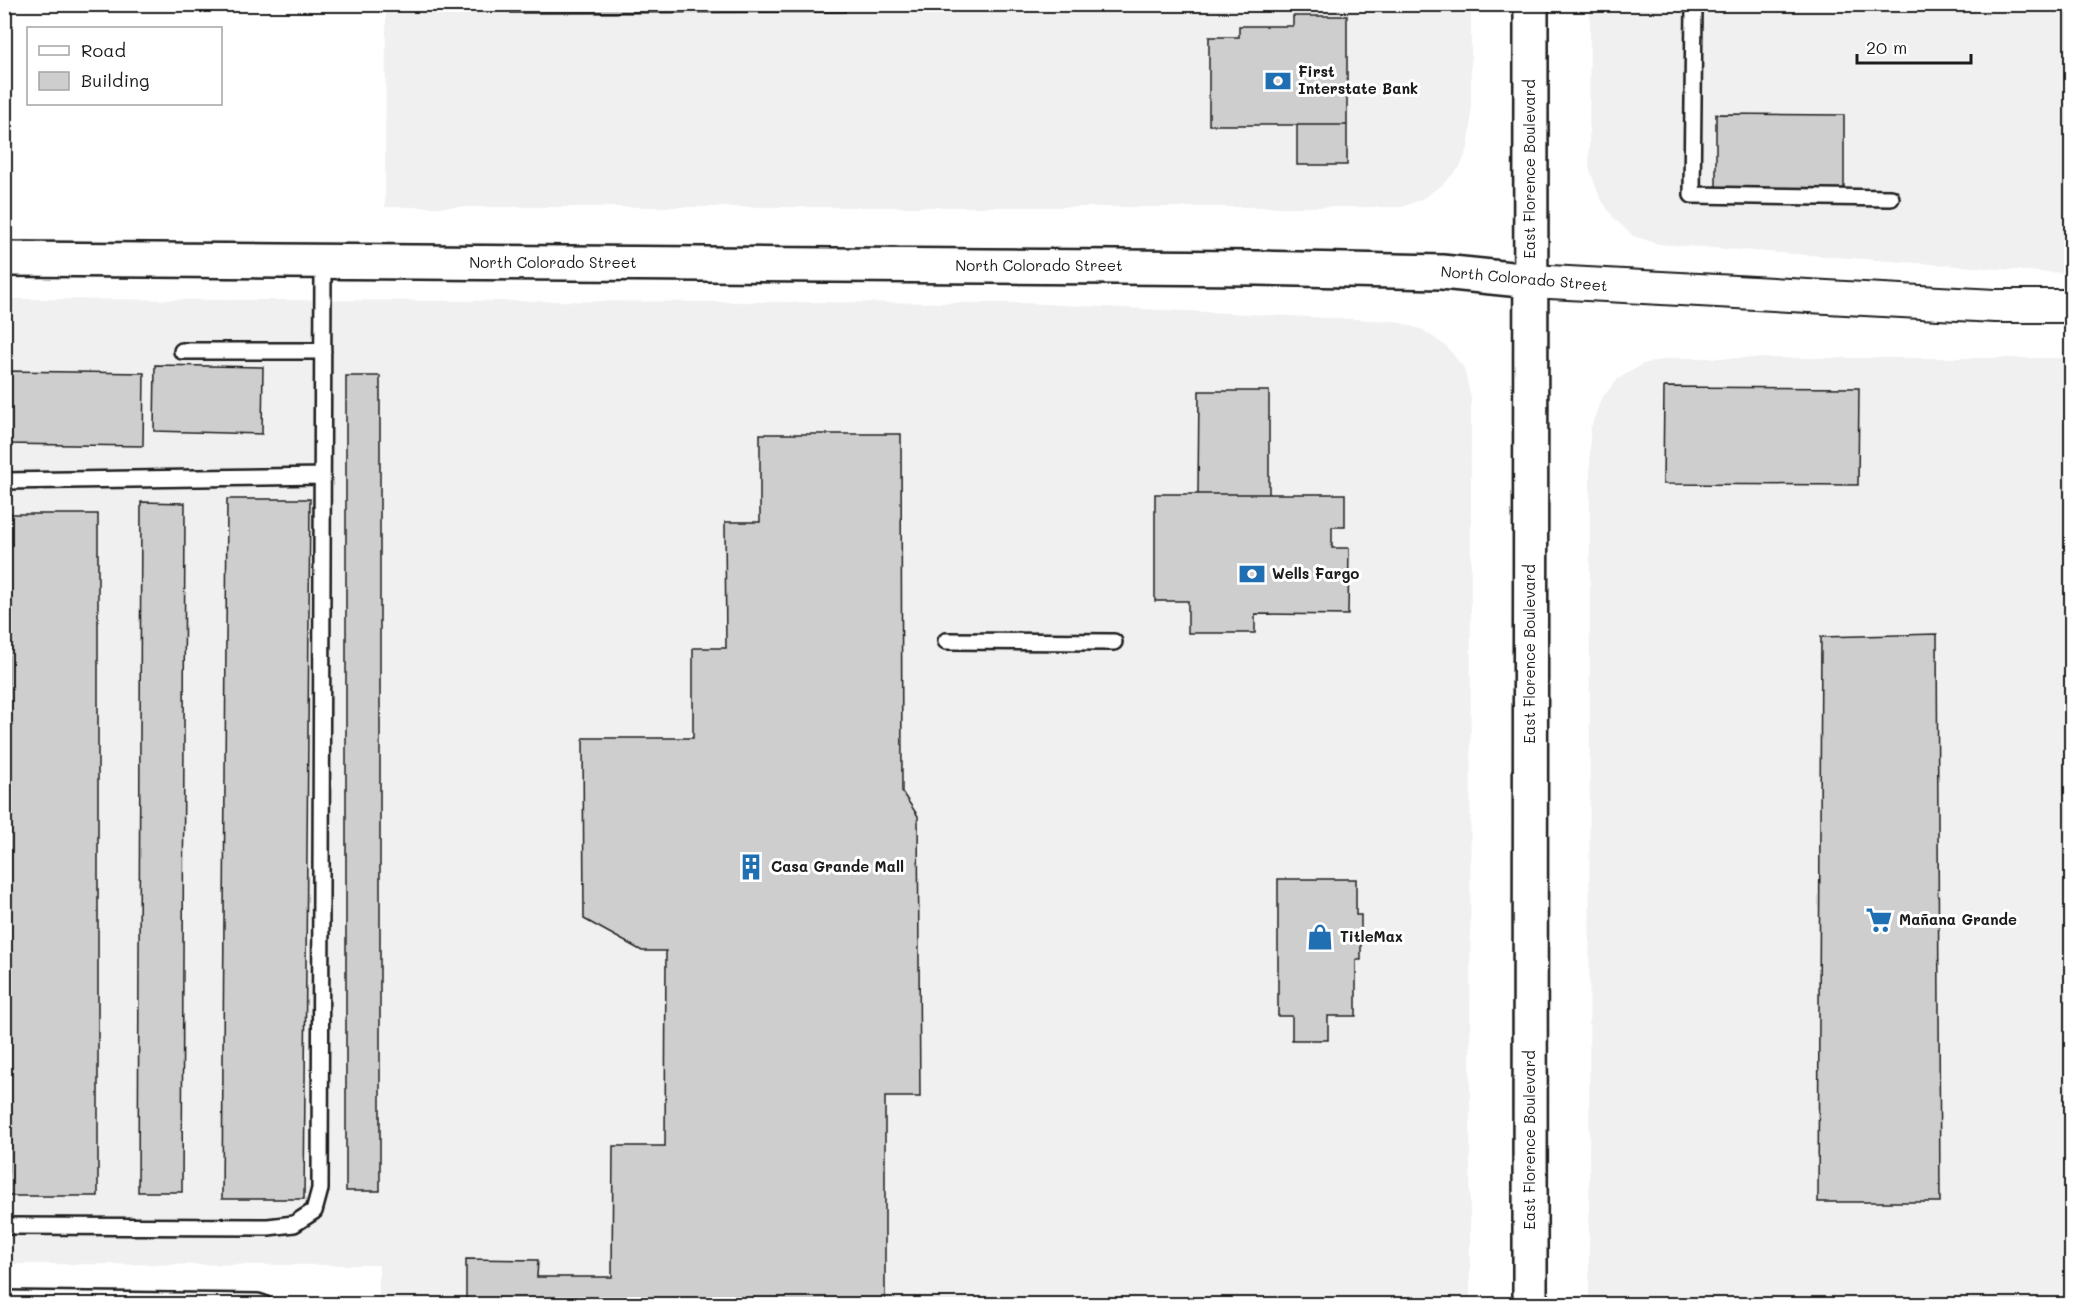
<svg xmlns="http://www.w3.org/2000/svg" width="2076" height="1309" font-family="Mali,sans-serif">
<rect width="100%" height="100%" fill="#fff"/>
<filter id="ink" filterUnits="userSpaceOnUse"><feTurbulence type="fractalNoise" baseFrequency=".0167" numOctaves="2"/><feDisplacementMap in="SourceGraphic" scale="12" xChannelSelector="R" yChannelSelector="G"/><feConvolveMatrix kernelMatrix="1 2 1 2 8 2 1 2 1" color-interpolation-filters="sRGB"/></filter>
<g filter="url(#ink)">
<path fill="#f0f0f0" d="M386 5H1471V129L1468 148 1460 167 1442 185 1422 199 1402 207H385Z
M1590 5H2071V273L2041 272 1659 244 1633 236 1614 218 1600 198 1589 167Z
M4 299 1021 303 1395 321 1423 330 1446 346 1464 368 1471 398 1470 1304H379V1265L5 1264Z
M1670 358H2071V1304H1589L1590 430 1601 399 1618 379 1643 364Z"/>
<path fill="#cecece" stroke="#1c1c1c" stroke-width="1.5" d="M511 4H845V12L511 13Z
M1293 16H1347V125H1209V37H1239V26H1293Z
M1716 114 1844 115V190L1716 189Z
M1297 125H1347V165H1297Z
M155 365 263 367 262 434 154 431Z
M4 371 144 373 143 446 4 444Z
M346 376H380V1191H346Z
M1664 387 1859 388 1858 485 1663 484Z
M1199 391H1269V494H1198Z
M760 434H901L902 792 918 816 920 1097H885V1304H466V1259L538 1260 537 1277H612L613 1146H665L666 951H642L584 919 583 738H693V648H726L725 522H760Z
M1155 494H1345V527H1332V548H1349L1348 615 1255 614V633H1188V601H1155Z
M227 499H310L304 1199H222Z
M141 502 185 503 182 1192H138Z
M8 514H98V1196H8Z
M1937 634 1940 1202H1818L1821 637Z
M1278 879H1356V915H1361V960H1356V1016H1328V1040H1292V1016H1278Z"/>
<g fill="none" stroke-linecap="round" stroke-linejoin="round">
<g stroke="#1c1c1c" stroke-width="20">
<path id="service" d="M1694 6 1692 195 1891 198
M182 351H323
M4 481 322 476
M946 641 1114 642
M4 1226 268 1227 294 1224 314 1211 320 1189 323 261
M4 1299 258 1302 264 1304"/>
</g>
<g stroke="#1c1c1c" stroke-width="36">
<path id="minor" d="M1531 281 1995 306H2072"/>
</g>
<g stroke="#1c1c1c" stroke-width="38">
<path id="tertiary" d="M4 259 1257 268 1442 272 1531 281"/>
</g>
<g stroke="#1c1c1c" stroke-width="38">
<path id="primary" d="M1530 1304 1531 4"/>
</g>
<use href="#service" stroke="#fff" stroke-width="15"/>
<use href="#minor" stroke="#fff" stroke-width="32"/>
<use href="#tertiary" stroke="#fff" stroke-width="33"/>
<use href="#primary" stroke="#fff" stroke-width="33"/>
</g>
</g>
<defs>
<g id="bank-bare" transform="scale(2.07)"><path d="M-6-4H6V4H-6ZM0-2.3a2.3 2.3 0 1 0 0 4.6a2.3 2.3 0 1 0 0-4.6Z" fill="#1f6fb2" stroke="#fff" stroke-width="2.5" paint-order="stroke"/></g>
<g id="building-bare" transform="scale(2.07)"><path d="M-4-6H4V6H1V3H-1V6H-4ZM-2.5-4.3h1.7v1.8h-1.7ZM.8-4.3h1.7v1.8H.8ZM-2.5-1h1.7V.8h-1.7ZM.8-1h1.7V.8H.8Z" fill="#1f6fb2" stroke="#fff" stroke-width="2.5" paint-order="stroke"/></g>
<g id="supermarket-bare" transform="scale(2.07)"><path d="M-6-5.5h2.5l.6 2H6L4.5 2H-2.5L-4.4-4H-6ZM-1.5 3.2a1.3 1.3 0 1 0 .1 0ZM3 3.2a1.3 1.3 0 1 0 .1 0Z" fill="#1f6fb2" stroke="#fff" stroke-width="2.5" paint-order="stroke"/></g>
<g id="shop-bare" transform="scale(2.07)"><path d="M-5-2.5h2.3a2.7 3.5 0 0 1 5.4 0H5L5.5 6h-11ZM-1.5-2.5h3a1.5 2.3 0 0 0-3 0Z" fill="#1f6fb2" stroke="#fff" stroke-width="2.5" paint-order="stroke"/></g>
</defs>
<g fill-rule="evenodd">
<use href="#bank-bare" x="1278" y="81"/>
<use href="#bank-bare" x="1252" y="574"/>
<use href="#building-bare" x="751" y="867"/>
<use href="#supermarket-bare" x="1879" y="920"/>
<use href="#shop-bare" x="1320" y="937"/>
</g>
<g text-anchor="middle" stroke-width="6" stroke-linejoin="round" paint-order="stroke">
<g font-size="15" font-weight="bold" fill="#1c1c1c" stroke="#fff" text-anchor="start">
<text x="1298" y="77">First<tspan x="1298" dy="17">Interstate Bank</tspan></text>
<text x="1272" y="579">Wells Fargo</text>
<text x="771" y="872">Casa Grande Mall</text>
<text x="1899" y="925">Mañana Grande</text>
<text x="1340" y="942">TitleMax</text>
</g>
<g font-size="15" fill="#1c1c1c" stroke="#fff">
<text transform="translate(1530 169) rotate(-90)" y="5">East Florence Boulevard</text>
<text x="553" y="268">North Colorado Street</text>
<text x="1039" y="271">North Colorado Street</text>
<text transform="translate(1524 279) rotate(5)" y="5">North Colorado Street</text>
<text transform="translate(1530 654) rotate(-90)" y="5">East Florence Boulevard</text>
<text transform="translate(1530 1140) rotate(-90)" y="5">East Florence Boulevard</text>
</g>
</g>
<rect width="2076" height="1309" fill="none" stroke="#fff" stroke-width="24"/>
<rect x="12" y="12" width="2052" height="1285" fill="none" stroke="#1c1c1c" stroke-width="2" filter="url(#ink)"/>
<rect x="27" y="27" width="195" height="78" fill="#ffffff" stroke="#a4a4a4" stroke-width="1.5"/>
<rect x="39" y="46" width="30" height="9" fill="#ffffff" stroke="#a4a4a4" stroke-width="1.5"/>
<text x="81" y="57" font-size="18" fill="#1c1c1c">Road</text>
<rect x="39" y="72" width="30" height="18" fill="#cecece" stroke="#a4a4a4" stroke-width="1.5"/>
<text x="81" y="87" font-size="18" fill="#1c1c1c">Building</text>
<path d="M1857 54v9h114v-9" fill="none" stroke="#1c1c1c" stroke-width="3"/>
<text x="1866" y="54" font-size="18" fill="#1c1c1c" stroke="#ffffff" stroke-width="4.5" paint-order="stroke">20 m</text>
</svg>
